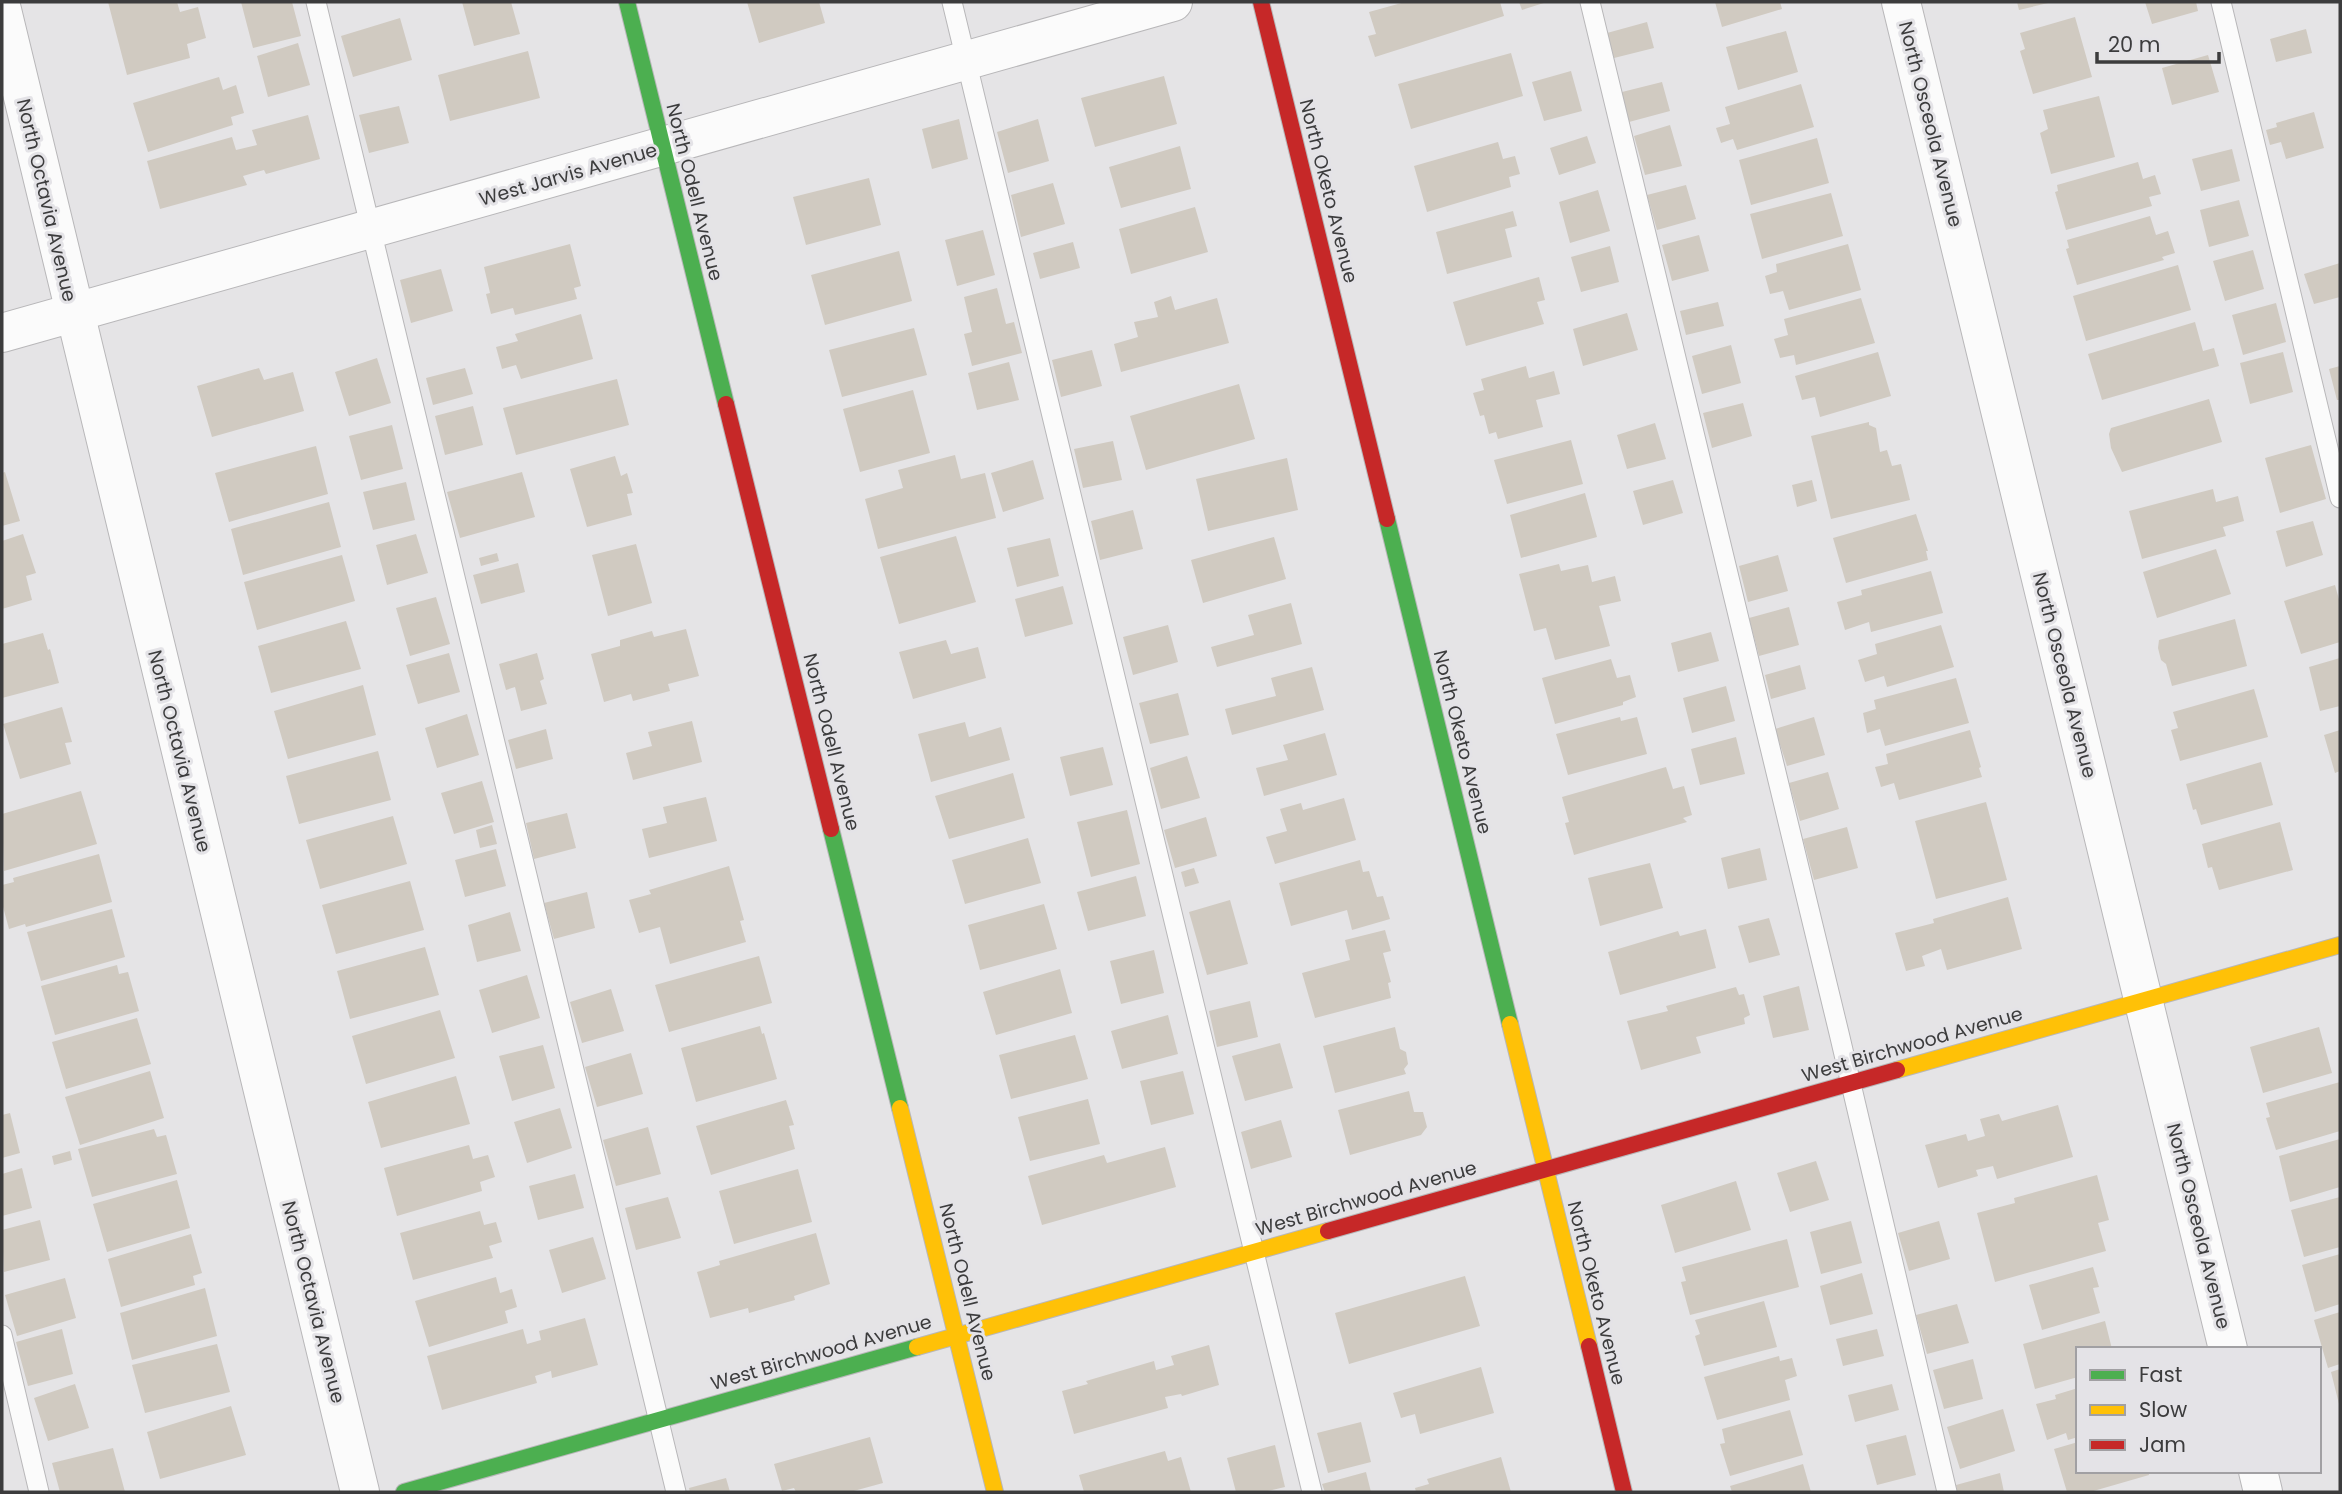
<svg xmlns="http://www.w3.org/2000/svg" width="2342" height="1494" font-family="Poppins,sans-serif">
<rect width="100%" height="100%" fill="#e5e4e6"/>
<path fill="#d0cac1" d="M108 2H177L180 12 198 7 206 38 187 44 190 58 127 75Z
M241 2H292L301 36 253 48Z
M462 2H511L520 34 474 46Z
M747 2H819L825 23 759 43Z
M1405 2H1500L1504 16 1375 57 1368 36 1376 34 1369 12Z
M1519 2H1547L1522 10Z
M1715 2H1780L1782 9 1722 27Z
M2017 2H2047L2048 3 2019 10Z
M2145 2H2196L2198 11 2152 24Z
M2075 17 2092 77 2033 94 2020 51 2025 49 2020 33Z
M400 18 412 60 353 77 341 36Z
M1647 22 1654 48 1614 58 1607 33Z
M2306 29 2312 53 2276 62 2270 39Z
M1786 31 1798 72 1738 90 1726 47Z
M298 43 310 85 268 97 257 56Z
M528 51 540 98 450 121 438 75Z
M1511 53 1523 96 1411 129 1398 84Z
M2208 55 2219 92 2172 105 2162 68Z
M1571 71 1582 111 1544 121 1532 82Z
M1164 76 1177 124 1095 147 1081 98Z
M219 77 223 90 236 85 244 113 231 117 233 125 148 152 133 103Z
M1662 82 1670 111 1629 122 1622 92Z
M1801 84 1814 127 1737 150 1733 139 1721 143 1716 128 1730 124 1725 107Z
M2099 96 2115 157 2051 174 2040 133 2048 129 2043 110Z
M399 106 409 143 369 153 359 115Z
M2314 112 2324 148 2286 159 2281 142 2270 145 2266 130 2277 127 2276 123Z
M308 115 320 159 266 174 264 170 243 176 247 185 160 209 147 161 232 137 236 150 257 145 252 130Z
M959 119 968 159 932 169 922 129Z
M1038 119 1049 161 1008 173 997 132Z
M1670 125 1682 166 1645 175 1634 136Z
M1587 136 1596 163 1559 175 1550 148Z
M1817 138 1829 183 1751 205 1739 160Z
M1498 142 1503 159 1515 156 1520 174 1509 177 1511 187 1427 212 1414 166Z
M1180 146 1191 189 1121 208 1109 167Z
M2232 149 2240 181 2201 191 2192 159Z
M2138 162 2143 179 2155 175 2161 194 2149 197 2152 206 2066 230 2055 192 2058 191 2057 185Z
M869 178 881 225 806 245 793 197Z
M1053 183 1065 224 1021 237 1011 195Z
M1686 185 1696 219 1657 230 1647 195Z
M1598 190 1610 231 1570 243 1559 202Z
M1831 193 1843 236 1762 259 1750 214Z
M2239 200 2249 236 2209 247 2200 210Z
M1195 207 1208 252 1131 274 1119 229Z
M1513 211 1517 226 1505 229 1512 257 1447 274 1436 232Z
M2150 216 2156 235 2168 231 2175 253 2162 257 2164 260 2077 285 2066 249 2069 248 2067 240Z
M983 230 995 275 957 286 945 240Z
M1699 235 1709 271 1672 281 1662 245Z
M1073 242 1080 268 1040 279 1033 253Z
M570 244 581 286 574 288 577 299 515 315 513 308 491 314 486 294 490 293 484 267Z
M1848 244 1861 290 1789 310 1783 291 1770 294 1765 276 1777 272 1776 264Z
M1610 246 1619 282 1581 292 1571 257Z
M2253 250 2264 289 2225 301 2213 261Z
M899 251 912 301 825 325 811 275Z
M2340 263V297L2314 304 2304 274Z
M2178 265 2191 310 2086 341 2073 296Z
M441 269 453 311 411 323 400 280Z
M1539 277 1545 300 1537 302 1544 324 1466 346 1453 302Z
M997 288 1006 324 1014 322 1022 353 972 366 964 334 972 332 964 297Z
M1171 296 1175 310 1217 298 1229 343 1121 372 1114 344 1138 337 1134 322 1158 317 1154 302Z
M1861 298 1875 343 1796 365 1794 355 1780 358 1774 339 1788 335 1784 319Z
M1718 302 1724 326 1686 335 1680 311Z
M2276 303 2286 342 2243 355 2232 315Z
M1627 313 1638 350 1583 366 1573 329Z
M581 314 593 359 521 379 516 365 502 369 496 347 518 341 515 334Z
M2195 322 2203 351 2214 348 2219 366 2102 400 2088 354Z
M914 328 927 375 842 397 829 350Z
M1731 345 1741 383 1702 394 1692 356Z
M1092 350 1102 386 1061 397 1052 360Z
M1878 352 1891 396 1820 417 1815 397 1802 400 1795 376Z
M2283 352 2293 392 2250 404 2240 363Z
M377 358 391 403 349 416 335 372Z
M1009 362 1019 400 977 410 968 373Z
M1526 366 1529 378 1554 371 1560 394 1536 400 1543 427 1498 439 1496 432 1489 434 1484 415 1480 416 1473 393 1484 390 1481 379Z
M2340 366V400H2337L2329 369Z
M259 368 264 380 293 372 304 411 212 437 197 386Z
M465 368 473 394 433 405 426 378Z
M617 379 629 425 516 455 503 408Z
M1239 384 1255 439 1146 470 1130 416Z
M913 390 930 453 860 472 843 409Z
M2209 399 2222 442 2122 472 2111 448 2109 434 2111 428Z
M1743 403 1752 436 1712 448 1703 413Z
M473 406 483 445 445 455 435 416Z
M1869 422V425L1876 428 1880 452 1887 450 1892 466 1901 464 1910 500 1831 519 1811 436Z
M1655 423 1666 459 1627 469 1617 435Z
M392 425 403 469 361 480 349 436Z
M1571 440 1583 484 1507 504 1494 460Z
M1113 441 1122 480 1083 488 1074 449Z
M2311 445 2326 499 2280 513 2265 458Z
M316 446 328 494 229 522 215 473Z
M955 455 961 479 985 473 996 518 878 549 865 499 903 488 898 470Z
M615 456 621 476 627 473 633 493 627 494 632 515 587 527 570 469Z
M1287 458 1298 510 1208 531 1196 479Z
M1033 460 1044 499 1003 512 991 473Z
M5 472 20 521 2 526V473Z
M522 472 535 517 460 538 447 492Z
M1673 480 1683 513 1643 525 1633 491Z
M1812 480 1817 501 1797 507 1792 485Z
M406 482 415 520 373 530 363 492Z
M2213 489 2216 502 2238 496 2244 521 2223 527 2226 536 2142 559 2129 511Z
M1585 493 1597 537 1521 558 1510 515Z
M329 502 341 547 243 575 231 529Z
M1133 510 1143 549 1100 560 1091 521Z
M1916 514 1928 551H1926L1928 560 1846 583 1833 538Z
M2313 521 2323 555 2286 567 2276 531Z
M23 534 36 573 26 576 32 600 2 609V541Z
M416 534 428 573 387 585 376 545Z
M956 536 976 602 899 624 880 557Z
M1274 537 1286 579 1203 603 1191 560Z
M1050 538 1059 576 1017 587 1007 548Z
M636 544 652 603 608 616 592 555Z
M2216 549 2231 594 2157 618 2143 572Z
M497 553 499 561 481 566 479 558Z
M342 555 355 601 257 630 244 582Z
M1778 555 1788 591 1748 602 1739 566Z
M518 563 525 592 481 604 473 575Z
M1559 564 1561 571 1588 565 1592 582 1615 576 1621 601 1599 606 1610 646 1555 660 1546 628 1534 631 1519 574Z
M1931 571 1943 613 1871 632 1869 622 1845 630 1837 602 1862 595 1861 590Z
M2335 585 2340 603V642L2301 654 2284 601Z
M1063 586 1073 624 1025 637 1015 599Z
M436 597 450 644 410 656 396 608Z
M1291 603 1302 644 1217 667 1211 647 1254 635 1248 615Z
M1789 607 1799 645 1759 656 1749 618Z
M2235 619 2247 666 2172 686 2166 664 2161 660 2158 648 2159 640Z
M346 621 361 669 271 693 258 646Z
M1168 625 1178 662 1133 675 1123 637Z
M1941 625 1954 667 1887 687 1884 676 1865 682 1858 660 1877 654 1875 644Z
M686 629 699 676 668 684 670 691 633 701 631 694 604 702 591 654 620 646V640L652 631 654 637Z
M1711 632 1719 661 1678 672 1671 643Z
M43 633 48 650 50 649 59 683 2 698V644Z
M946 640 951 654 978 647 986 678 913 699 899 652Z
M449 653 460 692 418 704 406 665Z
M537 653 544 679 540 681 547 704 521 711 515 687 506 690 499 664Z
M2340 658V706L2320 711 2309 667Z
M1611 659 1617 678 1630 675 1636 697 1623 702V705L1555 724 1542 678Z
M1800 665 1806 689 1771 699 1765 675Z
M1312 667 1324 710 1232 735 1225 709 1276 696 1271 678Z
M1956 678 1969 723 1885 746 1880 729 1867 733 1863 713 1876 709 1874 700Z
M363 685 376 735 288 759 274 711Z
M1726 686 1735 721 1692 733 1683 698Z
M2254 689 2268 737 2180 761 2171 730 2178 728 2173 712Z
M1178 693 1189 735 1150 744 1139 703Z
M62 707 72 742 65 743 71 764 20 779 3 724Z
M467 714 479 755 437 768 425 728Z
M1620 717 1621 721 1637 717 1647 754 1568 775 1556 734Z
M1814 717 1825 755 1787 766 1775 729Z
M692 721 702 762 633 780 626 753 652 746 648 732Z
M965 722 969 737 1001 727 1010 760 931 782 918 734Z
M546 729 553 759 516 769 508 740Z
M1970 730 1981 767 1979 768 1982 777 1899 800 1894 783 1881 787 1875 767 1888 764 1886 754Z
M2340 730V771L2335 773 2324 735Z
M1325 733 1337 775 1264 796 1256 768 1288 760 1283 745Z
M1736 737 1745 774 1700 785 1691 749Z
M1103 747 1113 785 1070 796 1060 757Z
M378 751 391 800 299 824 286 776Z
M1187 756 1200 798 1161 809 1150 768Z
M2261 762 2273 805 2201 825 2196 809 2193 810 2186 784Z
M1666 767 1673 789 1684 786 1692 815 1683 818 1687 822 1574 855 1565 823 1569 822 1562 797Z
M1828 772 1839 809 1800 821 1789 783Z
M1013 773 1025 818 949 839 935 796Z
M482 781 494 822 454 834 441 793Z
M81 791 97 844 4 871 2 814Z
M706 797 717 841 649 858 642 829 667 823 663 807Z
M1344 798 1356 840 1275 864 1266 837 1287 831 1280 809 1301 803 1303 810Z
M1986 802 2007 880 1936 899 1915 821Z
M1127 810 1140 864 1091 877 1077 822Z
M567 813 576 848 534 859 526 823Z
M393 816 407 864 320 889 306 840Z
M1206 817 1217 856 1175 868 1164 830Z
M2280 822 2293 870 2219 890 2212 867 2208 868 2202 844Z
M492 825 497 844 480 848 476 830Z
M1847 827 1858 868 1814 880 1803 839Z
M1028 838 1041 883 965 904 952 860Z
M1760 848 1767 880 1728 889 1721 858Z
M496 849 506 886 465 897 455 860Z
M99 854 112 902 26 927 25 924 9 929 2 903V885L14 882 13 878Z
M1360 860 1363 872 1369 871 1377 897 1383 896 1390 919 1352 930 1347 910 1291 926 1279 883Z
M1650 863 1663 908 1600 926 1588 878Z
M729 866 744 920 740 921 746 942 670 964 660 927 639 933 629 900 651 894 649 890Z
M1194 868 1199 883 1185 887 1181 872Z
M1136 876 1146 916 1088 931 1077 892Z
M410 881 424 930 336 954 322 905Z
M587 892 595 928 554 939 544 903Z
M2008 897 2022 949 1947 970 1941 949 1922 956 1925 966 1906 971 1895 933 1934 923 1933 919Z
M1230 900 1248 964 1207 975 1189 912Z
M1044 904 1057 949 980 970 968 925Z
M112 909 125 957 41 981 27 932Z
M510 912 521 951 477 962 468 925Z
M1769 918 1780 955 1749 963 1738 926Z
M1706 929 1716 968 1620 995 1608 952 1678 931 1680 936Z
M1385 930 1391 951 1383 953 1391 982 1388 983 1391 998 1315 1018 1302 973 1350 960 1345 940Z
M425 947 439 995 350 1019 337 971Z
M1154 950 1164 993 1121 1004 1110 961Z
M759 956 772 1003 669 1032 655 985Z
M117 965 119 974 128 972 139 1011 55 1035 41 986Z
M1060 969 1072 1013 996 1035 983 992Z
M527 975 540 1018 492 1033 479 990Z
M1799 986 1809 1030 1773 1038 1763 996Z
M1736 987 1739 995 1744 994 1750 1015 1744 1018 1745 1024 1696 1037 1701 1053 1641 1070 1627 1021 1668 1011 1666 1006Z
M611 989 624 1031 582 1043 570 1002Z
M1250 1001 1258 1037 1217 1047 1209 1011Z
M440 1010 455 1058 366 1084 352 1036Z
M1168 1015 1178 1054 1122 1069 1111 1031Z
M137 1018 151 1064 66 1089 52 1042Z
M760 1026 762 1034 764 1033 777 1079 696 1102 681 1048Z
M1395 1027 1400 1049 1406 1052 1408 1064 1404 1069 1406 1074 1335 1093 1323 1046Z
M2319 1027 2332 1073 2263 1093 2250 1047Z
M1075 1035 1088 1079 1011 1099 999 1055Z
M1280 1043 1293 1088 1245 1101 1232 1056Z
M543 1045 555 1088 512 1101 499 1056Z
M631 1053 643 1094 597 1107 585 1067Z
M150 1071 164 1118 80 1145 65 1097Z
M1183 1071 1194 1114 1151 1125 1140 1081Z
M456 1076 470 1124 381 1148 368 1102Z
M2340 1082V1131L2276 1150 2266 1118 2270 1117 2266 1103Z
M1409 1091 1414 1112H1423L1427 1127 1421 1135 1350 1155 1338 1110Z
M1088 1099 1100 1144 1030 1161 1018 1117Z
M786 1100 794 1125 789 1126 795 1149 711 1175 696 1126Z
M2058 1105 2073 1157 1997 1179 1993 1166 1976 1170 1978 1176 1938 1188 1925 1145 1966 1134 1968 1141 1985 1136 1980 1119 1999 1114 2002 1121Z
M560 1108 572 1148 527 1163 514 1122Z
M10 1113 20 1153 2 1158V1115Z
M1281 1120 1292 1157 1251 1169 1241 1132Z
M648 1127 661 1174 616 1186 603 1140Z
M154 1129 157 1137 166 1135 177 1174 92 1197 78 1149Z
M2340 1139V1187L2290 1202 2279 1156Z
M469 1145 473 1159 488 1155 495 1177 480 1182 482 1191 397 1216 384 1168Z
M1165 1147 1176 1187 1042 1225 1028 1176 1104 1155 1107 1163Z
M70 1151 72 1160 54 1165 52 1156Z
M1816 1161 1829 1200 1790 1212 1777 1173Z
M22 1168 32 1208 2 1216V1174Z
M798 1169 812 1222 734 1244 719 1191Z
M575 1174 584 1208 538 1220 529 1186Z
M2097 1175 2109 1220 2098 1223 2106 1251 1995 1282 1977 1213 2015 1203 2014 1198Z
M177 1180 190 1228 107 1252 93 1204Z
M1736 1181 1751 1230 1675 1253 1661 1205Z
M668 1197 681 1238 636 1250 625 1208Z
M2340 1197V1247L2304 1257 2291 1210Z
M480 1211 484 1225 496 1222 502 1242 489 1246 493 1258 413 1280 400 1233Z
M40 1220 50 1260 4 1272 2 1230Z
M1851 1221 1862 1263 1821 1274 1810 1232Z
M1939 1221 1950 1259 1909 1271 1898 1233Z
M816 1233 830 1284 794 1296 795 1300 749 1313 748 1308 710 1318 697 1272 720 1265 719 1261Z
M191 1234 202 1273 193 1276 195 1285 121 1307 108 1259Z
M593 1237 606 1279 562 1293 549 1250Z
M1787 1239 1799 1287 1690 1315 1681 1282 1686 1281 1682 1267Z
M2340 1254V1304L2315 1312 2302 1265Z
M2093 1267 2099 1287 2093 1288 2100 1313 2042 1330 2029 1285Z
M1862 1273 1873 1314 1830 1325 1820 1286Z
M1465 1276 1480 1326 1349 1364 1335 1313Z
M496 1277 500 1293 512 1289 517 1307 505 1311 508 1323 429 1347 415 1301Z
M65 1278 76 1318 17 1336 5 1295Z
M205 1288 217 1336 132 1360 120 1313Z
M1764 1301 1777 1347 1704 1366 1695 1336 1700 1334 1695 1320Z
M1957 1304 1969 1343 1927 1354 1916 1315Z
M2340 1312V1364L2328 1368 2314 1320Z
M585 1318 598 1365 552 1378 551 1371 535 1376 537 1383 442 1410 427 1356 523 1329 527 1344 541 1340 539 1331Z
M2105 1321 2112 1349H2078V1377L2035 1389 2023 1344Z
M62 1329 73 1374 28 1386 16 1342Z
M1877 1329 1884 1356 1843 1366 1836 1339Z
M217 1344 230 1392 145 1413 132 1365Z
M1209 1345 1219 1385 1182 1396 1181 1394 1165 1397 1168 1408 1074 1434 1062 1391 1088 1384 1086 1381 1154 1361 1156 1370 1174 1365 1171 1356Z
M1779 1356 1780 1361 1792 1358 1797 1376 1785 1380 1790 1400 1717 1420 1704 1377Z
M1973 1359 1983 1399 1944 1409 1933 1370Z
M1481 1367 1494 1413 1420 1434 1415 1414 1401 1418 1393 1393Z
M2340 1369V1404H2339L2331 1372Z
M75 1384 89 1428 48 1441 34 1398Z
M1892 1384 1899 1410 1855 1422 1848 1395Z
M2078 1388V1437L2068 1440 2066 1433 2047 1440 2036 1404 2056 1399 2055 1395Z
M231 1406 246 1455 160 1479 147 1432Z
M2003 1409 2015 1451 1960 1469 1947 1427Z
M1790 1410 1803 1455 1730 1476 1720 1444 1725 1443 1722 1429Z
M1361 1422 1371 1462 1328 1473 1317 1433Z
M1906 1435 1916 1475 1877 1485 1866 1445Z
M870 1437 883 1483 850 1492H796L794 1488 782 1491 774 1464Z
M2078 1442V1471H2148L2149 1475 2090 1492H2067L2054 1449Z
M1275 1445 1285 1487 1264 1492H1236L1227 1458Z
M113 1448 125 1492H60L52 1463Z
M1165 1451 1168 1461 1181 1457 1191 1492H1084L1079 1475Z
M1501 1457 1511 1492H1416L1415 1488 1429 1484 1427 1479Z
M1803 1464 1811 1492H1732L1730 1486Z
M1366 1472 1371 1492H1325L1322 1484Z
M2000 1473 2004 1492H1957L1956 1485Z
M726 1478 730 1492H690L689 1488Z"/>
<g fill="none" stroke-linecap="round" stroke-linejoin="round">
<g stroke="#b8b7b9" stroke-width="21">
<path id="lane" d="M316 2 676 1492
M952 2 1312 1492
M1590 2 1839 1033 1947 1492
M2221 2 2340 498
M2 1335 39 1492"/>
</g>
<g stroke="#b8b7b9" stroke-width="40">
<path id="street" d="M1901 2 2228 1349
M2 10 360 1492
M2 333 1173 2
M2258 1471 2263 1492"/>
</g>
<g stroke="#b8b7b9" stroke-width="18">
<path id="fast" d="M627 2 726 404
M1387 519 1510 1024
M831 829 900 1108
M404 1492 917 1347"/>
</g>
<g stroke="#b8b7b9" stroke-width="18">
<path id="slow" d="M1510 1024 1589 1346
M1897 1070 2340 945
M900 1108 995 1492
M917 1347 1328 1231"/>
</g>
<g stroke="#b8b7b9" stroke-width="18">
<path id="jam" d="M1261 2 1387 519
M726 404 831 829
M1328 1231 1897 1070
M1589 1346 1624 1492"/>
</g>
<use href="#lane" stroke="#fbfbfb" stroke-width="19"/>
<use href="#street" stroke="#fbfbfb" stroke-width="38"/>
<use href="#fast" stroke="#4caf50" stroke-width="16"/>
<use href="#slow" stroke="#ffc107" stroke-width="16"/>
<use href="#jam" stroke="#c62828" stroke-width="16"/>
</g>
<g text-anchor="middle" stroke-width="6" stroke-linejoin="round" paint-order="stroke">
<g font-size="19" fill="#3c3c3d" stroke="#e4e3e7">
<text transform="translate(1931 124) rotate(76)" y="7">North Osceola Avenue</text>
<text transform="translate(568 174) rotate(-16)" y="7">West Jarvis Avenue</text>
<text transform="translate(1329 191) rotate(76)" y="7">North Oketo Avenue</text>
<text transform="translate(695 192) rotate(76)" y="7">North Odell Avenue</text>
<text transform="translate(47 200) rotate(77)" y="7">North Octavia Avenue</text>
<text transform="translate(2065 675) rotate(76)" y="7">North Osceola Avenue</text>
<text transform="translate(832 742) rotate(76)" y="7">North Odell Avenue</text>
<text transform="translate(1463 742) rotate(76)" y="7">North Oketo Avenue</text>
<text transform="translate(180 751) rotate(76)" y="7">North Octavia Avenue</text>
<text transform="translate(1912 1044) rotate(-16)" y="7">West Birchwood Avenue</text>
<text transform="translate(1366 1198) rotate(-16)" y="7">West Birchwood Avenue</text>
<text transform="translate(2199 1226) rotate(76)" y="7">North Osceola Avenue</text>
<text transform="translate(968 1292) rotate(76)" y="7">North Odell Avenue</text>
<text transform="translate(1597 1293) rotate(76)" y="7">North Oketo Avenue</text>
<text transform="translate(314 1302) rotate(76)" y="7">North Octavia Avenue</text>
<text transform="translate(821 1352) rotate(-16)" y="7">West Birchwood Avenue</text>
</g>
</g>
<rect width="2342" height="1494" fill="none" stroke="#3c3c3d" stroke-width="7"/>
<rect x="2076" y="1347" width="245" height="126" fill="#e4e3e7" stroke="#a1a0a3" stroke-width="2"/>
<rect x="2090" y="1370" width="35" height="10" fill="#4caf50" stroke="#a1a0a3" stroke-width="2"/>
<text x="2139" y="1382" font-size="21" fill="#3c3c3d">Fast</text>
<rect x="2090" y="1405" width="35" height="10" fill="#ffc107" stroke="#a1a0a3" stroke-width="2"/>
<text x="2139" y="1417" font-size="21" fill="#3c3c3d">Slow</text>
<rect x="2090" y="1440" width="35" height="10" fill="#c62828" stroke="#a1a0a3" stroke-width="2"/>
<text x="2139" y="1452" font-size="21" fill="#3c3c3d">Jam</text>
<path d="M2097 52v10h122v-10" fill="none" stroke="#3c3c3d" stroke-width="3.5"/>
<text x="2108" y="52" font-size="21" fill="#3c3c3d" stroke="#e4e3e7" stroke-width="5" paint-order="stroke">20 m</text>
</svg>
